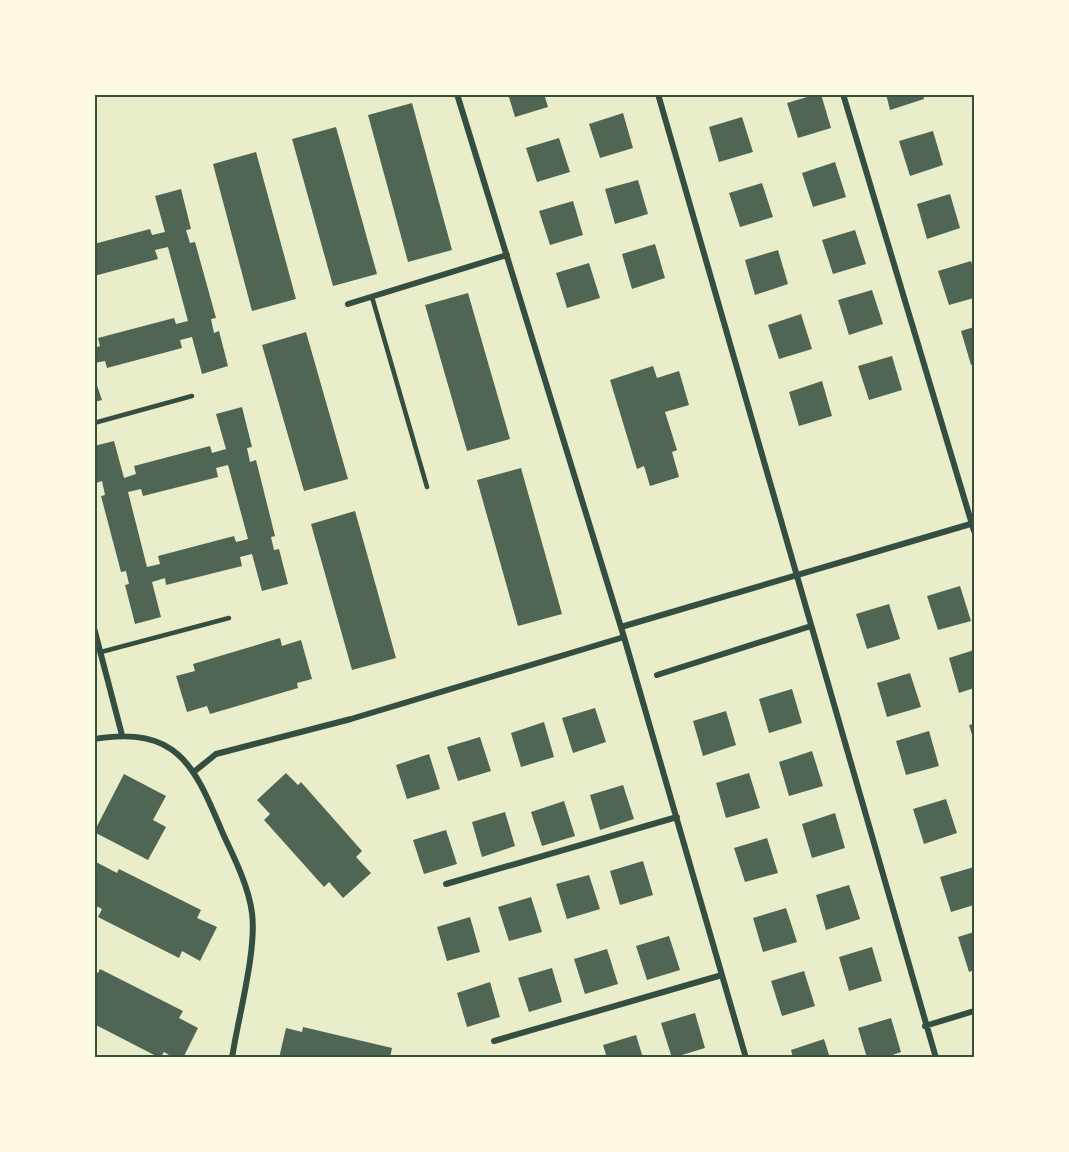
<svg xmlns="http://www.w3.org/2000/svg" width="1069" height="1152" font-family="'Fira Sans Condensed',sans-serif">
<rect width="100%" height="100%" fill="#e9edc9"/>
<path fill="#4f6655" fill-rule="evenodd" d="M508 94H544L548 107 515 117Z
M817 94H821L831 128 798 138 787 103Z
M886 94H923L924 99 890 110Z
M412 103 452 250 408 262 368 115Z
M623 113 633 148 600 158 589 124Z
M742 117 753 152 719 162 709 127Z
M336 127 377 274 333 286 292 139Z
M933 131 943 165 910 176 899 141Z
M559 138 570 172 537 182 526 148Z
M256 152 296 299 252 311 213 164Z
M835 162 846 197 813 207 802 173Z
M638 180 648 214 615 224 605 189Z
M762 183 773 217 740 227 729 193Z
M181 189 191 229 186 230 190 243 195 242 216 318 211 319 214 333 219 331 228 366 202 374 192 337 180 340 182 348 107 368 105 361 94 363V348L100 346 98 338 174 318 176 324 188 321 168 247 155 250 158 259 94 276V244L150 229 152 235 165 232 155 196Z
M950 194 960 228 927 239 917 204Z
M573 201 583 235 550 245 539 211Z
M855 230 866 264 833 274 822 240Z
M655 244 665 278 632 289 622 254Z
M778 250 788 284 755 295 745 260Z
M971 261 974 271V298L949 305 938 271Z
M589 263 600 298 567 308 556 273Z
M872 290 883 324 849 335 838 300Z
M468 293 510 439 467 451 425 305Z
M801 314 812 349 779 359 768 325Z
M974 327V364L971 365 961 331Z
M306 332 348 479 304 491 262 345Z
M892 356 902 390 869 400 858 366Z
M653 366 657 378 679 371 689 405 665 412 677 450 672 452 679 477 650 486 644 466 637 469 610 380Z
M94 377 102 400 94 402Z
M822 381 832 416 799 426 789 392Z
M242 407 252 447 247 448 250 462 256 460 275 536 271 537 274 550 279 549 288 584 262 591 252 554 240 557 242 566 166 585 165 578 152 582 161 617 135 624 125 585 129 584 126 571 121 572 101 496 105 495 102 481 96 483 94 476V446L114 441 124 478 136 474 134 466 210 446 212 453 226 449 216 414ZM228 465 248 539 236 542 234 536 158 556 160 564 147 567 128 492 141 489 143 496 218 477 216 468Z
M521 468 562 614 518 626 477 480Z
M355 511 396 658 352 670 311 524Z
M960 586 971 621 938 630 927 596Z
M889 604 900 639 867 649 856 614Z
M280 638 282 646 301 640 312 679 297 683 298 688 210 714 207 706 187 712 176 676 195 671 193 664Z
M974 650V688L959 693 949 658Z
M910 673 921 707 887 717 877 683Z
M792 689 802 723 769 733 759 699Z
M595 708 606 742 573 753 562 718Z
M726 711 736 745 703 756 693 721Z
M544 722 554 757 521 767 511 733Z
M974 724V741L969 725Z
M929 731 939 766 906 775 896 741Z
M480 737 491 771 458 781 447 747Z
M812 751 823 786 789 796 779 762Z
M429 754 440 789 407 799 396 765Z
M286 773 298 785 301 782 362 851 356 857 371 873 343 898 329 882 324 887 264 820 270 814 257 800Z
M749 773 760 808 726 818 716 783Z
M124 774 166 796 153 820 166 827 148 860 94 832Z
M623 785 634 819 600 830 590 795Z
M946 799 957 833 924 844 913 809Z
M564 801 575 836 542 846 531 812Z
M505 812 515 846 482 857 472 822Z
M835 813 845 848 812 858 802 824Z
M446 830 457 864 424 874 413 840Z
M767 838 778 873 745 882 734 848Z
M94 861 117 873 119 869 201 910 197 918 217 927 200 961 182 951 179 958 98 917 102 909 94 905Z
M643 861 653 895 620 905 610 871Z
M974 867V905L951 912 940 877Z
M589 875 600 909 567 919 556 884Z
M849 885 860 919 826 930 816 895Z
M531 897 542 932 509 941 498 907Z
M786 908 797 942 763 952 753 918Z
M470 917 480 952 447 961 437 927Z
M974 932V970L969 972 958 937Z
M669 936 680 970 647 980 636 946Z
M872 947 882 981 849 991 839 957Z
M607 949 618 984 585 994 574 959Z
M552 968 562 1002 529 1012 518 978Z
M100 969 183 1011 179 1018 198 1028 183 1058H174L164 1052 160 1058 94 1024V971L98 973Z
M804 971 815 1006 782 1016 771 981Z
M490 982 500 1017 467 1027 457 993Z
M695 1013 705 1048 672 1058 661 1023Z
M891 1018 901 1052 884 1058H867L858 1028Z
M303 1027 392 1048 390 1058H279L286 1028 302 1032Z
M636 1035 643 1058H607L603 1045Z
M824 1039 830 1058H793L791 1050Z"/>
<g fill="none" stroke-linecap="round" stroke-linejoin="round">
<path stroke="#344e41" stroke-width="4.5" d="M372 297 427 487
M94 423 192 396
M101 652 229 618"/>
<path stroke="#344e41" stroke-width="6" d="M457 94 624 637 746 1058
M658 94 936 1058
M843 94 974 531
M348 304 507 255
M621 627 974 523
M94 628 122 735
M657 675 811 626
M94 739C180 725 195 768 224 836 235 859 249 888 252 913 257 950 238 1018 232 1058
M195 771 216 754 351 719 624 637
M446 884 677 817
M925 1026 974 1011
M494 1041 722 975"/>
</g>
<rect width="1069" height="1152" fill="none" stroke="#fefae0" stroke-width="192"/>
<rect x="96" y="96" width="877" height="960" fill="none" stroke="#344e41" stroke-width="2"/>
</svg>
